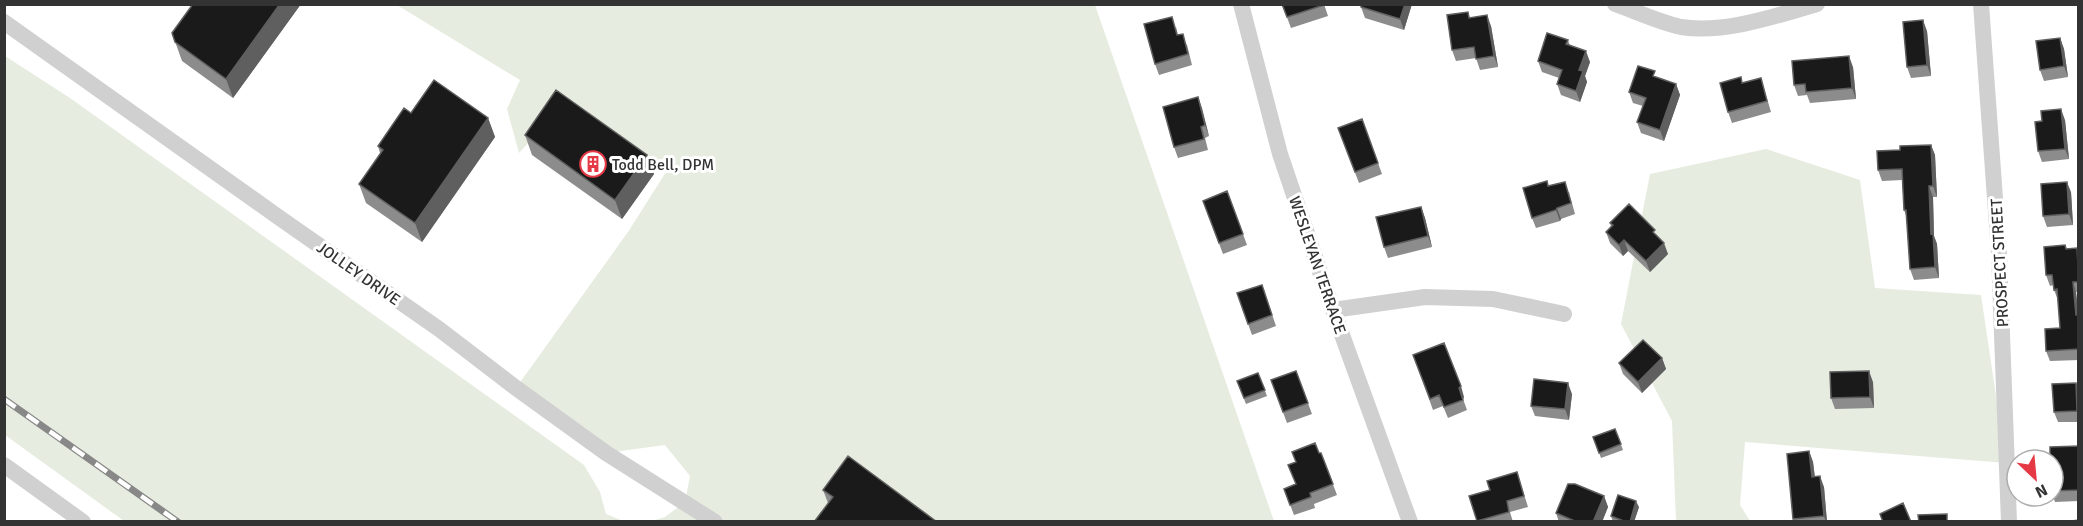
<svg xmlns="http://www.w3.org/2000/svg" width="2083" height="526" font-family="Signika,sans-serif">
<rect width="100%" height="100%" fill="#fff"/>
<path fill="#e6ecdf" d="M397 5H1095L1274 521H652L665 517 685 502 690 476 665 445 606 453 516 388 628 232 666 172 566 101 519 153 507 109 520 80Z
M5 56 70 98 584 465 600 492 606 514 623 521H124L5 435Z
M1766 149 1860 180 1875 288 1981 295 2006 463 1745 442 1740 505 1750 521H1676L1672 421 1621 324 1650 174Z"/>
<g fill="none" stroke-linecap="round" stroke-linejoin="round">
<path stroke="#d0d0d0" stroke-width="16" d="M1241 4 1280 154 1333 310 1410 522
M1615 4C1635 11 1661 23 1681 27 1723 34 1776 16 1817 4
M1981 4 1999 254 2009 522
M4 22 284 221 439 329 516 388 606 453 715 522
M1333 310 1425 297 1493 299 1564 314
M4 465 83 522"/>
<g stroke="#888" stroke-width="7">
<path id="rail" d="M4 399 178 522"/>
</g>
<use href="#rail" stroke="#fff" stroke-width="4.5" stroke-dasharray="14" stroke-linecap="butt"/>
</g>
<path fill="#8c8c8c" d="M301 4 233 98 182 61 172 33Z
M1282 4H1324L1328 16 1291 28Z
M1361 4H1412L1404 30 1365 18 1361 7Z
M1468 12 1470 18 1491 26 1498 67 1480 70 1476 58 1456 61 1452 50Z
M1176 27 1178 35 1187 45 1192 65 1159 75 1155 64Z
M1927 31 1931 76 1911 78 1907 67Z
M2060 38 2064 49 2068 77 2044 81 2040 70Z
M1568 40 1570 46 1590 62 1585 76 1587 82 1580 102 1561 95 1557 84 1559 78 1542 72 1538 61Z
M1853 67 1856 99 1810 103 1807 95 1798 96 1794 85Z
M1657 78 1676 84 1680 95 1664 141 1641 133 1637 122 1643 106 1633 103 1629 92Z
M1761 78 1771 112 1732 123 1728 112 1743 83Z
M1198 97 1209 136 1205 138 1208 150 1178 158 1174 147Z
M411 113 488 118 495 137 422 242 366 203 359 184 380 153 378 146Z
M2065 120 2069 159 2042 162 2038 151Z
M1338 128 1378 163 1382 174 1359 183Z
M525 135 647 155 654 174 622 219 532 155Z
M1931 145 1935 155 1937 197H1933L1934 236 1937 244 1939 278 1914 280 1910 269 1907 218 1904 210 1902 180 1882 181 1878 170 1900 150Z
M1549 186 1569 192 1575 214 1561 219 1560 221 1536 228 1532 218Z
M1227 191 1247 245 1223 254 1203 201Z
M2071 192 2073 225 2047 227 2043 216Z
M1421 207 1425 218 1432 247 1388 258 1384 247Z
M1610 223 1657 236 1668 254 1650 272 1628 251 1623 256 1610 243 1606 232 1611 226Z
M2065 245 2067 249 2077 248 2079 253V292H2076L2079 314V360L2050 361 2046 351 2060 328 2058 300 2054 290 2053 285 2050 286 2046 275Z
M1262 285 1276 326 1252 335 1237 293Z
M1413 355 1464 397 1463 399 1467 410 1448 418 1443 406 1433 410Z
M1662 358 1666 369 1642 393 1623 374 1619 363Z
M1296 371 1312 414 1287 423 1271 380Z
M1258 373 1267 396 1246 404 1237 381Z
M1873 382 1874 408 1835 409 1831 398Z
M2076 383 2079 391V422H2058L2054 412Z
M1572 394 1569 420 1535 416 1531 406Z
M1615 429 1623 450 1601 458 1593 437Z
M2079 446V501L2055 502 2053 496V460Z
M1809 451 1813 462 1815 477 1824 487 1827 522H1794L1793 519Z
M1319 453H1321L1337 495 1314 504 1315 508 1294 515 1284 489 1295 484Z
M1517 472 1528 507 1510 512 1513 522H1477L1490 490Z
M823 490 937 522 828 503Z
M1604 496 1608 507 1602 522H1559L1556 513Z
M1639 507 1634 522H1613L1611 516Z"/>
<path fill="#5f5f5f" d="M280 4H301L233 98 226 79Z
M1405 4H1412L1404 30 1400 19Z
M1487 15 1491 26 1498 67 1494 56Z
M1923 20 1927 31 1931 76 1927 65Z
M2060 38 2064 49 2068 77 2064 66Z
M1586 51 1590 62 1585 76 1587 82 1580 102 1576 91 1579 70Z
M1849 56 1853 67 1856 99 1852 88Z
M1676 84 1680 95 1664 141 1660 130Z
M1198 97 1202 108 1209 136 1205 125Z
M2061 109 2065 120 2069 159 2065 149Z
M488 118 495 137 422 242 415 223Z
M1931 145 1935 155 1937 197 1933 186Z
M647 155 654 174 622 219 615 200Z
M2067 182 2071 192 2073 225 2069 214Z
M1929 186 1933 197 1934 236 1937 244 1939 278 1935 267 1931 234Z
M1421 207 1425 218 1432 247 1428 236Z
M1557 208 1561 219 1560 221 1556 210Z
M1624 240 1628 251 1623 256 1619 245Z
M1664 243 1668 254 1650 272 1646 261Z
M2073 282 2076 292 2079 322 2076 315Z
M1662 358 1666 369 1642 393 1638 382Z
M1869 371 1873 382 1874 408 1870 397Z
M1568 383 1572 394 1569 420 1565 409Z
M2076 383 2079 391V416L2077 411Z
M1461 386 1464 397 1463 399 1459 388Z
M1809 451 1813 462 1816 488 1812 477Z
M1820 476 1824 487 1827 522H1826L1824 516Z
M1604 496 1608 507 1602 522H1593Z
M1636 501 1639 507 1634 522H1630Z"/>
<path fill="#1a1a1a" stroke="#5f5f5f" stroke-width="1.5" d="M193 4H280L226 79 175 42 172 33Z
M1282 4H1324V5L1287 17Z
M1361 4H1405L1400 19 1361 7Z
M1468 12 1469 18 1487 15 1494 56 1476 59 1474 47 1452 50 1447 15Z
M1172 17 1177 35 1183 34 1188 54 1155 64 1144 24Z
M1923 20 1927 65 1907 67 1903 22Z
M1547 33 1568 40 1566 44 1586 51 1579 70 1583 71 1576 91 1557 84 1562 70 1538 61Z
M2060 38 2064 66 2040 70 2036 41Z
M1849 56 1852 88 1806 92 1805 84 1794 85 1792 61Z
M1638 66 1655 71 1653 76 1676 84 1660 130 1637 122 1646 98 1629 92Z
M1741 77 1742 83 1761 78 1767 101 1728 112 1720 83Z
M434 80 488 118 415 223 359 184 383 150 378 146 404 108 411 113Z
M556 90 647 155 615 200 525 135Z
M1198 97 1205 125 1201 127 1204 139 1174 147 1163 107Z
M2061 109 2065 149 2038 151 2035 122 2042 121 2041 111Z
M1362 119 1378 163 1355 172 1338 128Z
M1931 145 1933 186H1929L1931 234 1933 233 1935 267 1910 269 1906 210H1904L1902 169 1878 170 1877 151 1900 150V146Z
M1547 181 1548 186 1565 182 1571 203 1557 208 1556 210 1532 218 1523 188Z
M2067 182 2069 214 2043 216 2041 184Z
M1227 191 1243 234 1219 243 1203 201Z
M1629 204 1655 230 1653 232 1664 243 1646 261 1624 240 1619 245 1606 232 1613 225 1610 223Z
M1421 207 1428 236 1384 247 1376 217Z
M2065 245 2066 249 2077 248 2079 282H2073L2076 315H2079V349L2046 351 2045 329 2060 328 2057 289 2054 290 2052 275H2046L2044 247Z
M1262 285 1272 315 1248 324 1237 293Z
M1643 340 1662 358 1638 382 1619 363Z
M1444 343 1461 386 1459 388 1463 400 1444 407 1439 395 1430 399 1413 355Z
M1296 371 1308 403 1283 412 1271 380Z
M1869 371 1870 397 1831 398 1830 372Z
M1258 373 1265 390 1244 398 1237 381Z
M1534 379 1568 383 1565 409 1531 406Z
M2076 383 2077 411 2054 412 2052 384Z
M1615 429 1621 444 1599 453 1593 437Z
M1315 443 1319 453H1321L1333 484 1310 493 1311 497 1290 505 1284 489 1296 484 1288 465 1296 462 1292 452Z
M2079 446V490L2053 491V460H2050V447Z
M1809 451 1812 477 1820 476 1824 516 1793 519 1787 454Z
M848 456 937 522H814L833 497 823 490Z
M1517 472 1524 496 1507 501 1509 512 1477 521 1469 496 1490 490 1487 481Z
M1568 484H1575L1604 496 1593 522H1577L1556 513Z
M1618 495 1636 501 1630 522H1626L1611 516Z
M1903 503 1911 522H1883L1880 514Z
M1947 514V522H1919L1918 515Z
M2079 520V522H2062Z"/>
<defs>
<g id="building-ring" transform="scale(1.35)"><circle r="9.5" fill="#fff" stroke="#e63946" stroke-width="1.5"/><path d="M-4-6H4V6H1V3H-1V6H-4ZM-2.5-4.3h1.7v1.8h-1.7ZM.8-4.3h1.7v1.8H.8ZM-2.5-1h1.7V.8h-1.7ZM.8-1h1.7V.8H.8Z" fill="#e63946"/></g>
</defs>
<g fill-rule="evenodd">
<use href="#building-ring" x="593" y="164"/>
</g>
<g text-anchor="middle" stroke-width="6" stroke-linejoin="round" paint-order="stroke">
<g font-size="16" fill="#333" stroke="#fff" text-anchor="start">
<text x="612" y="170">Todd Bell, DPM</text>
</g>
<g font-size="16" fill="#333" stroke="#fff">
<text transform="translate(1999 263) rotate(-93)" y="6">PROSPECT STREET</text>
<text transform="translate(1318 265) rotate(71)" y="6">WESLEYAN TERRACE</text>
<text transform="translate(359 273) rotate(35)" y="6">JOLLEY DRIVE</text>
</g>
</g>
<rect width="2083" height="526" fill="none" stroke="#333333" stroke-width="12"/>
<g transform="translate(2035 478) rotate(154)"><circle r="28" fill="#ffffff" stroke="#adadad" stroke-width="1.5"/>
<path d="M0-4.5L10 22L0 15L-10 22Z" fill="#e63946"/>
<text y="-9" font-size="16" font-weight="bold" text-anchor="middle" fill="#333333">N</text>
</g>
</svg>
